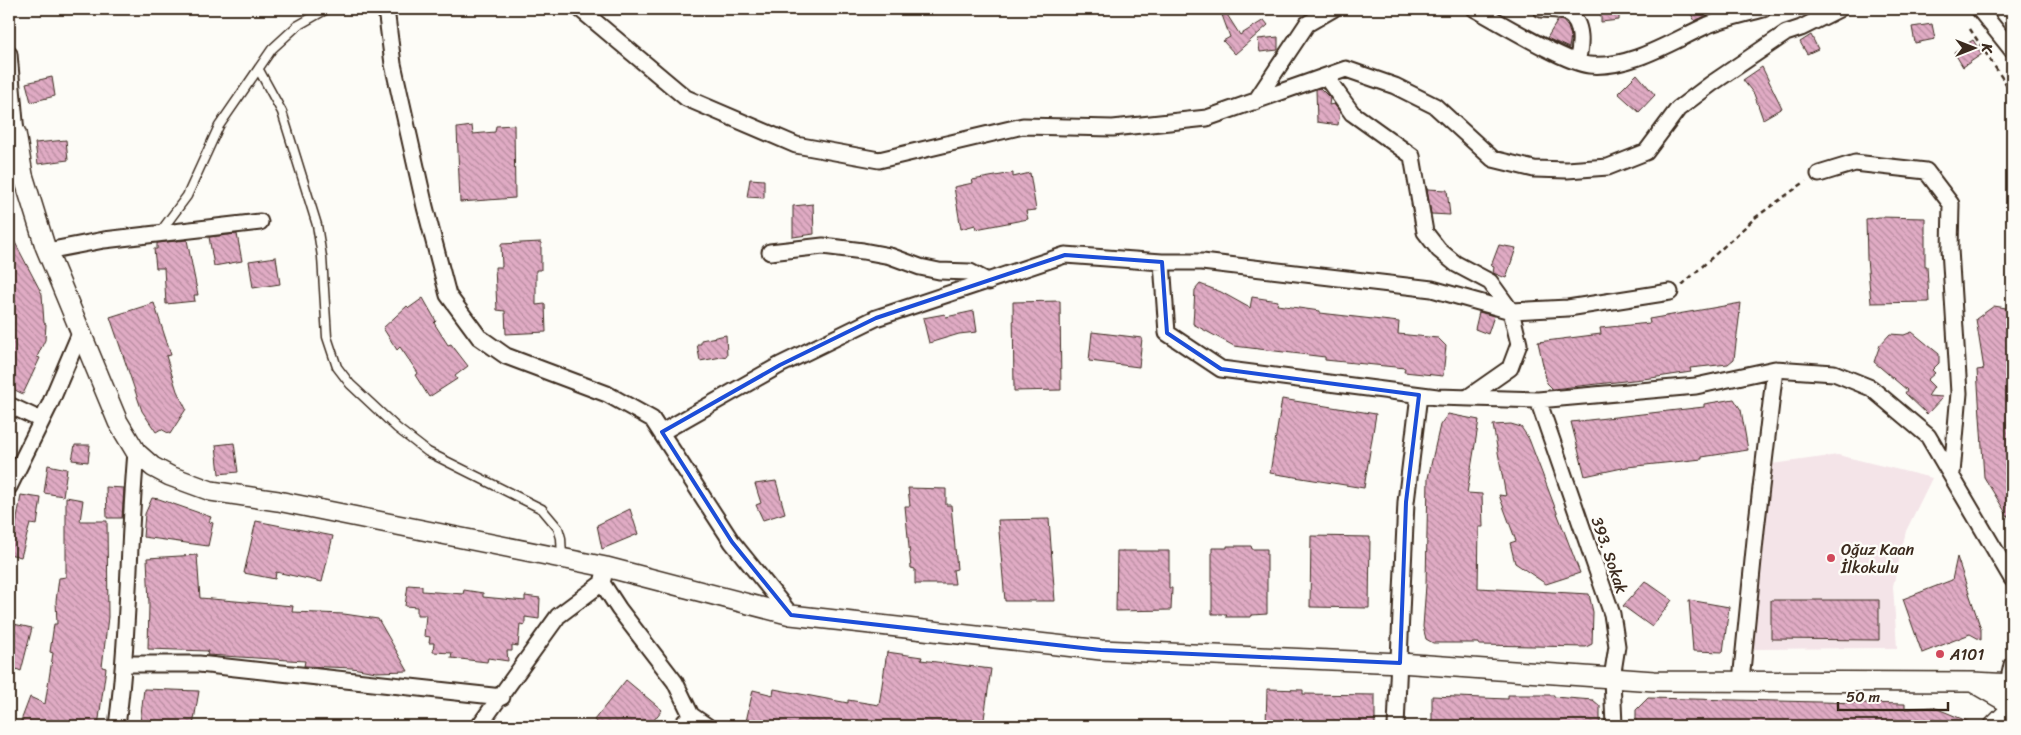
<svg xmlns="http://www.w3.org/2000/svg" width="2021" height="735" font-family="Sriracha,sans-serif">
<defs>
<pattern id="building-back-hatch" width="6" height="6" patternUnits="userSpaceOnUse" patternTransform="scale(1.25)"><rect width="6" height="6" fill="#e0abc4"/><path d="M-1 5l2 2M0 0l6 6M5-1l2 2" fill="none" stroke="#b78b9f"/></pattern>
</defs>
<rect width="100%" height="100%" fill="#fdfcf7"/>
<filter id="ink" filterUnits="userSpaceOnUse"><feTurbulence type="fractalNoise" baseFrequency=".02" numOctaves="2"/><feDisplacementMap in="SourceGraphic" scale="10" xChannelSelector="R" yChannelSelector="G"/><feConvolveMatrix kernelMatrix="1 2 1 2 8 2 1 2 1" color-interpolation-filters="sRGB"/></filter>
<g filter="url(#ink)">
<path fill="#f4e4e8" d="M1838 455 1932 478 1906 531 1893 586 1897 648 1750 649 1772 464Z"/>
<path fill="url(#building-back-hatch)" stroke="#3b2a1e" d="M1601 9H1619V20L1601 22Z
M1688 9H1720L1695 21Z
M1226 13 1240 35 1264 20 1268 25 1235 54 1223 41 1230 37 1222 15Z
M1558 20 1563 21 1568 27 1571 36 1569 48 1547 38Z
M1932 24 1935 39 1915 43 1912 27Z
M1811 35 1818 49 1807 54 1800 42Z
M1278 37V50L1260 52 1258 39Z
M1973 40 1982 54 1963 67 1954 52Z
M1762 67 1782 108 1763 119 1754 94 1743 80Z
M1637 74 1655 95 1639 112 1618 93Z
M52 77 55 96 31 102 26 83Z
M1320 88 1330 98 1329 105 1334 104 1340 112 1338 125 1317 122 1316 89Z
M514 125 515 198 460 202 457 128 472 126 473 134 495 132 496 126Z
M66 140 68 160 38 164 35 143Z
M1013 173V177L1030 173 1036 210 1026 211 1028 219 976 229 975 225 961 229 954 187 973 183 972 180Z
M750 179 764 180V198L747 197Z
M1427 189 1447 190 1450 215 1431 214Z
M813 204 814 234 793 237V206Z
M1879 217 1925 218V266H1927L1929 302 1871 303 1867 259 1866 219Z
M9 231 42 294 44 323 46 324 45 340 37 357 40 358 23 394 9 387Z
M237 234 242 261 214 266 209 237Z
M187 240 198 295H194L195 301 166 304 164 268H156L154 249H157V243Z
M541 242V270H536V305L545 304 546 332 506 334 505 311 497 310 495 267H502L501 244Z
M1499 245 1516 248 1506 278 1493 273 1494 267 1491 266Z
M276 257 280 284 253 288 249 261Z
M1200 284 1221 292 1250 308 1252 297 1278 301 1277 305 1320 311V313L1399 322 1398 334 1438 338 1446 346 1443 376 1404 372 1405 368 1325 360V357L1234 346 1193 324 1195 290Z
M423 298 436 321 434 323 448 345 451 344 468 366 455 376 457 379 429 397 415 375 418 373 400 347 397 350 383 328 407 306 409 308Z
M1060 301 1061 390 1014 391 1013 302Z
M154 303 171 355 166 356 177 391 186 409 170 434 161 429 156 432 142 411 110 317Z
M1741 303 1734 359 1728 364 1690 368 1691 372 1651 378 1553 389 1547 383 1538 342 1601 334 1600 328 1650 323 1649 319Z
M1994 306 2006 308 2012 346V523L1984 477 1977 370 1984 369 1976 319Z
M974 311 977 332 959 334 929 343 923 318 945 314 946 317Z
M1479 312 1494 316 1488 334 1475 329Z
M1092 332 1142 338 1139 367 1089 361Z
M1912 332 1939 354V363L1932 370 1935 373 1927 380 1934 387 1928 396 1943 397 1927 414 1905 393 1907 390 1874 362 1880 345 1890 334 1904 335Z
M726 335 727 356 700 361 697 344H701V340Z
M1282 399 1376 414 1364 488 1270 473Z
M1734 399 1741 410 1748 450 1702 457V459L1627 467 1585 476 1571 422 1704 407V404Z
M1448 414 1479 420 1467 493 1482 494 1483 527H1479L1478 588 1589 594 1593 612 1592 644 1586 647 1479 645V643H1433L1426 639 1423 627 1426 585 1428 478 1440 425Z
M1511 424 1521 427 1529 439 1580 573 1546 584 1515 563 1510 543 1516 541 1499 495 1506 496 1493 425Z
M234 443 238 472 219 474 216 445Z
M75 445H90L88 462 72 460Z
M48 465 67 469 63 496 44 493Z
M776 481 785 513 763 520 756 505 761 503 755 484Z
M106 487 124 488 122 518H107Z
M908 488 946 489V505H951L957 569 953 570 955 584H915V569L911 568 905 506H910Z
M21 495 41 498 37 525 30 524 21 557 9 554V535L14 537Z
M66 497 83 500 80 521H107L108 617 102 667 106 668 98 726H19L30 697 45 704 53 653 50 652 54 624H57L56 601 59 578 66 577Z
M152 498 159 499 211 517 209 522 213 523 208 546 143 537 145 514Z
M630 509 638 534 602 549 597 525Z
M1049 519 1055 601H1005L998 520Z
M256 521 333 536 322 582 276 572 275 579 244 573Z
M1311 536 1370 537 1369 608 1310 607Z
M1227 546H1251L1252 549H1267V614L1252 615 1251 617H1226L1227 614H1212V548H1227Z
M1117 551H1169V588H1172L1171 610 1116 611Z
M197 555 200 598 293 606 292 612 344 614 378 619 408 671 376 672 352 668 304 666 305 661 207 655 208 651 148 649 149 604 147 558Z
M1957 557 1981 629V640L1970 634 1922 653 1903 599 1952 580Z
M1645 581 1672 600 1652 627 1623 606Z
M408 585 422 586V591L463 594 464 590 483 593V597L525 601V596L540 598 539 619 525 617V625L520 624 518 646 512 645V651H507L508 661 488 658 487 662 451 658 452 653 433 652 434 643H429L430 637 424 636 426 615H417V607L405 606Z
M1689 600 1729 607 1723 652 1693 651Z
M1771 600H1879V640L1771 639Z
M9 623 32 628 21 671 9 666Z
M887 652 922 657 921 660 991 669 983 726H745L753 690 773 695 774 689 848 703V700L879 705Z
M626 680 662 710 649 726H602L594 720Z
M144 689 199 691 193 726H145L140 723Z
M1267 689 1303 690V694L1375 695V726H1266Z
M1508 695H1554V697L1593 700 1600 706V726H1507L1432 722V696L1508 699Z
M1648 698 1905 704V709L1933 707 1979 726H1636V710Z"/>
<g fill="none" stroke-linecap="round" stroke-linejoin="round">
<g stroke="#3b2a1e" stroke-width="11">
<path id="service" d="M259 70 282 112 317 225 322 257 327 337 337 367 350 384 397 428 428 452 542 509 558 528 561 538 562 557
M158 235 187 196 219 126 272 49 297 26 327 9"/>
</g>
<g stroke="#3b2a1e" stroke-width="19">
<path id="minor" d="M386 9 393 64 425 207 448 295 479 337 506 356 607 394 652 419 732 542 791 615
M580 9 686 98 796 145 879 160 1023 126 1113 128 1207 118 1346 69 1395 86 1435 106 1493 159 1534 169 1567 170 1608 167 1646 152 1678 109 1711 84 1786 33 1801 28 1839 9
M1475 9C1499 22 1566 63 1589 65 1630 69 1672 41 1708 25 1726 18 1745 14 1763 9
M1541 9C1549 10 1561 9 1568 13 1584 23 1581 47 1577 61
M1979 9 2012 50
M9 54 16 133
M1326 77 1352 113 1412 156 1425 232 1439 250 1456 264 1490 282 1511 311 1519 344 1510 368 1467 398
M1255 102 1307 24 1333 9
M1819 174 1855 163 1926 171 1951 204 1950 249 1959 393 1952 473
M47 251 104 240 260 222
M770 252 823 246 863 251 890 256 920 267 939 271 970 272 989 282
M1162 262H1202L1432 289 1511 311 1568 308 1670 292
M1538 400 1612 614 1617 646 1612 678 1614 726
M9 405 41 420
M662 432 780 365 876 318 1065 255 1162 262 1167 333 1221 369 1437 397 1538 400 1696 386 1775 369 1834 373 1871 388 1928 436 2012 579
M9 487 50 404 81 331
M606 567 602 583 619 609 675 682 691 715 707 726
M125 664H199L502 697
M1741 681 1756 530 1775 369
M2011 695 2008 683 2012 665
M117 726C129 635 128 544 136 452
M479 726 558 616 602 583
M681 726 691 715
M1396 726 1406 502 1419 395"/>
</g>
<g stroke="#3b2a1e" stroke-width="22">
<path id="tertiary" d="M9 133H16L23 175 45 246 118 422 136 452 153 467 170 476 211 491 278 501 606 567 791 615 1101 650 1400 663 1654 681 1973 682 2012 684
M1974 683 2012 705
M1994 726 2012 708"/>
</g>
<path stroke="#3b2a1e" stroke-width="2.5" stroke-dasharray="5 4" stroke-linecap="butt" d="M1970 29 2012 93
M1682 285 1756 217 1806 181"/>
<use href="#service" stroke="#fdfcf7" stroke-width="8"/>
<use href="#minor" stroke="#fdfcf7" stroke-width="15"/>
<use href="#tertiary" stroke="#fdfcf7" stroke-width="19"/>
</g>
</g>
<path fill="none" stroke="#1d4ed8" stroke-width="4" stroke-linejoin="round" d="M1065 255 1162 262 1167 333 1221 369 1419 395 1406 502 1400 663 1101 650 791 615 732 542 662 432 780 365 876 318Z"/>
<g fill="#d1495b" stroke="#fdfcf7" stroke-width="2">
<circle cx="1831" cy="558" r="5"/>
<circle cx="1940" cy="654" r="5"/>
</g>
<g text-anchor="middle" stroke-width="5" stroke-linejoin="round" paint-order="stroke">
<g font-size="16" fill="#3b2a1e" stroke="#fdfcf7" text-anchor="start">
<text x="1841" y="555">Oğuz Kaan<tspan x="1841" dy="18">İlkokulu</tspan></text>
<text x="1950" y="660">A101</text>
</g>
<g font-size="16" fill="#3b2a1e" stroke="#fdfcf7">
<text transform="translate(1610 555) rotate(71)" y="6">393. Sokak</text>
</g>
</g>
<rect width="2021" height="735" fill="none" stroke="#fdfcf7" stroke-width="30"/>
<rect x="15" y="15" width="1991" height="705" fill="none" stroke="#3b2a1e" stroke-width="2" filter="url(#ink)"/>
<g transform="translate(1974 48) rotate(90)" stroke="#fdfcf7" stroke-width="4" paint-order="stroke">
<path d="M0-4L9 19L0 12L-9 19Z" fill="#3b2a1e"/>
<text y="-8" font-size="14" font-weight="bold" text-anchor="middle" fill="#3b2a1e">K</text>
</g>
<path d="M1838 702v8h110v-8" fill="none" stroke="#3b2a1e" stroke-width="2.5"/>
<text x="1846" y="702" font-size="15" fill="#3b2a1e" stroke="#fdfcf7" stroke-width="4" paint-order="stroke">50 m</text>
</svg>
